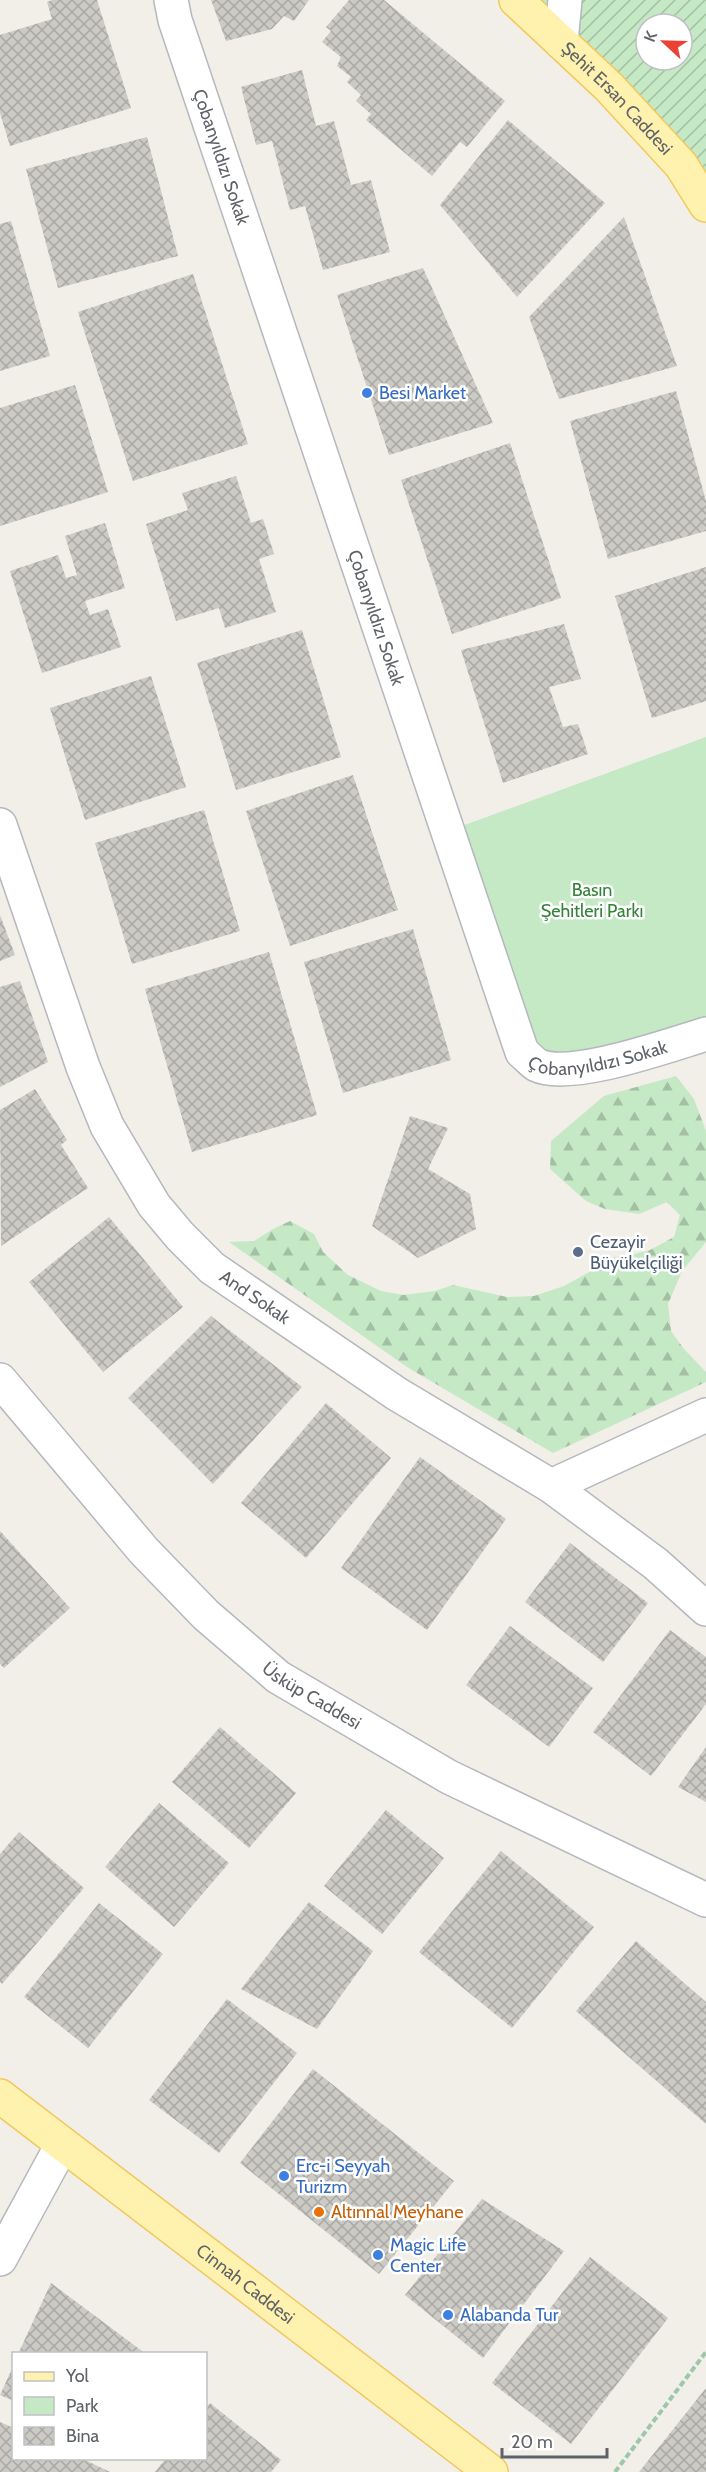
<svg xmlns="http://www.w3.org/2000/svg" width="706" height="2472" font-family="Cabin,sans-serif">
<defs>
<pattern id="forest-firs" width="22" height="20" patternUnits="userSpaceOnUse" patternTransform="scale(1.5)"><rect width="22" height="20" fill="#c5e8c5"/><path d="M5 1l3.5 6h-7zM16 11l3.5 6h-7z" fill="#a3c0a4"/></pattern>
<pattern id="garden-furrows" width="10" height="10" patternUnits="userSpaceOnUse" patternTransform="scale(1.5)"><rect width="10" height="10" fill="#c5e8c5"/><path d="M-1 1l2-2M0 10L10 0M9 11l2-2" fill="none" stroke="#a3c0a4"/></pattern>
<pattern id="building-cross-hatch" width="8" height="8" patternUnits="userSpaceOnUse" patternTransform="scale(1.5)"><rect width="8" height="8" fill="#cccac5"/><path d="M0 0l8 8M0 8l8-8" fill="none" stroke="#a9a8a4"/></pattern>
</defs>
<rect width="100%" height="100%" fill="#f1efe8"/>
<path fill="#c5e8c5" d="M706 737V1034L536 1064 448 831Z"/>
<path fill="url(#forest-firs)" d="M676 1076 694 1099 706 1131V1242L682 1271 668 1304 671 1331 684 1349 706 1372V1382L553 1453 407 1367 229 1242 254 1241 273 1229 290 1221 314 1234 323 1252 348 1275 381 1291 403 1295 435 1291 453 1285 507 1297 534 1296 564 1286 593 1270 606 1258 627 1256 650 1250 674 1237 680 1215 667 1202 639 1214 605 1209 586 1201 550 1169 551 1141 604 1096Z"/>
<path fill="url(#garden-furrows)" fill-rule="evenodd" d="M516 0H706V205ZM646 24H682V60H646Z"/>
<path fill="url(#building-cross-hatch)" d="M52 0H97L131 108 10 146 0 113V35L52 19 47 2Z
M211 0H309L294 21 284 16 272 29 226 41Z
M349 0H384L505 101 467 147 460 142 432 176 366 120 371 114 356 101 361 95 347 82 351 77 337 66 341 57 322 42 331 31 326 27Z
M302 70 316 126 334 121 351 185 371 180 390 252 323 270 305 206 290 210 272 141 256 145 241 87Z
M508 120 605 203 517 297 440 205Z
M147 137 178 256 58 288 26 169Z
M624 217 677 366 559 399 529 317Z
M11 221 50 356 0 371V224Z
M423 268 493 423 389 455 337 295Z
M193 274 248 444 133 481 78 312Z
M75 385 108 492 0 526V408Z
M676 391 706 501V531L608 559 570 421Z
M510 443 561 598 452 634 401 480Z
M236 476 251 523 263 519 274 554 259 559 276 612 225 628 219 608 176 621 146 524 188 510 182 493Z
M105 523 125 588 85 601 90 615 108 609 121 647 42 673 10 571 58 555 66 578 77 575 65 536Z
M706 567V701L652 718 615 596Z
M564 624 581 679 549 687 563 727 578 724 588 754 503 783 461 650Z
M302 630 341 757 236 790 197 663Z
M151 676 186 787 85 820 50 708Z
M353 775 398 910 290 946 246 811Z
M204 810 240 931 132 964 95 843Z
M0 915 15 955 0 961Z
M413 929 451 1060 343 1093 304 962Z
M269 952 317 1115 192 1152 145 989Z
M20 981 48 1062 0 1087V987Z
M35 1089 67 1140 61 1145 88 1188 1 1246 0 1110Z
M410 1116 448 1128 428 1169 470 1194 476 1229 418 1258 372 1226Z
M109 1217 183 1307 103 1372 29 1282Z
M211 1316 302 1387 213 1484 128 1398Z
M326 1403 391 1458 306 1558 241 1503Z
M420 1457 506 1519 427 1630 341 1568Z
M0 1531 70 1608 4 1668 0 1664Z
M570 1543 648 1603 603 1662 525 1602Z
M510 1626 593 1688 549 1747 466 1685Z
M670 1630 706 1657V1704L651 1776 593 1732Z
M220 1727 296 1793 249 1848 172 1782Z
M706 1747V1802L678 1787Z
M159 1803 229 1863 174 1927 105 1867Z
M386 1810 444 1858 382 1934 324 1886Z
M19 1832 84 1888 2 1984 0 1982V1854Z
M501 1851 594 1927 512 2028 419 1952Z
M309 1902 373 1951 317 2029 241 1989Z
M99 1903 163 1954 88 2048 24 1997Z
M636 1941 706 2002V2124L576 2011Z
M227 1999 297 2053 219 2153 149 2100Z
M313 2069 454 2181 379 2274 240 2163Z
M482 2199 564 2251 483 2358 405 2295Z
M590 2257 668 2318 571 2444 492 2383Z
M51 2283 146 2354H18Z
M14 2364V2401L0 2395Z
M706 2388V2472H639Z
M210 2403 281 2460 271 2472H155L166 2458H206V2409Z
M0 2422 14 2428V2458H81L110 2472H0Z"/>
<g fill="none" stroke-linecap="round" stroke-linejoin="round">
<g stroke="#b5b8bc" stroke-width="36">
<g id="minor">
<path id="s1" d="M171 0 175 20 522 1052C527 1056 532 1062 537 1065 570 1081 669 1045 706 1034"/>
<path d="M561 42 565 0"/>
<path id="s2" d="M0 825 83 1067 107 1126 154 1205 180 1236 212 1268 397 1394 551 1486 656 1564 706 1609"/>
<path id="s3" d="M0 1380 144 1551 206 1615 278 1677 449 1777 706 1900"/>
<path d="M551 1486 706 1415"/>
<path d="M0 2259 62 2145"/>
</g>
</g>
<g stroke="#f2c960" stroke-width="36">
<g id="major">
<path id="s4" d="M516 0 609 87 681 165 706 205"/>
<path id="s5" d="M0 2096 491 2472"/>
</g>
</g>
<path stroke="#9cc7a9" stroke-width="4" stroke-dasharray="6 3" stroke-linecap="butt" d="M615 2472 706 2352"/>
<use href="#minor" stroke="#fff" stroke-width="33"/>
<use href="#major" stroke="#fff2af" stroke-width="33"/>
</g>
<g fill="#3f7fe0" stroke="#fff" stroke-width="2">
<circle cx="367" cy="393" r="6"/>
<circle cx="284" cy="2176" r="6"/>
<circle cx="378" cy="2255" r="6"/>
<circle cx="448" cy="2315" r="6"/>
</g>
<circle fill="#5c6f8a" stroke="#fff" stroke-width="2" cx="578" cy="1252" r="6"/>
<circle fill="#e8710a" stroke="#fff" stroke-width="2" cx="319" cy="2212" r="6"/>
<g text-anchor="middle" stroke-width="5" stroke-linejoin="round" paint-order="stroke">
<g font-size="18" fill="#5f6368" stroke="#fff">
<text dy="6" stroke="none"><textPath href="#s4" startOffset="141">Şehit Ersan Caddesi</textPath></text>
<text dy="6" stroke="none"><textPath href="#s1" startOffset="165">Çobanyıldızı Sokak</textPath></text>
<text dy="6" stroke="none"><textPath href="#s1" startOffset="651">Çobanyıldızı Sokak</textPath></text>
<text dy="6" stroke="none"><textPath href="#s1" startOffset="1191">Çobanyıldızı Sokak</textPath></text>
<text dy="6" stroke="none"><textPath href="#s2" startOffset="549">And Sokak</textPath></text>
<text dy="6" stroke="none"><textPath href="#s3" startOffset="446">Üsküp Caddesi</textPath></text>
<text dy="6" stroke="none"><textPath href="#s5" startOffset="309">Cinnah Caddesi</textPath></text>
</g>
<g font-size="18" fill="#366cbe" stroke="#fff" text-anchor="start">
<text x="379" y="399">Besi Market</text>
<text x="296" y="2172">Erc-i Seyyah<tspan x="296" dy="21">Turizm</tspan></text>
<text x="390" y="2251">Magic Life<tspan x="390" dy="21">Center</tspan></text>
<text x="460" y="2321">Alabanda Tur</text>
</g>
<g font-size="18" fill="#348238" stroke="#fff">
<text x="592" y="896">Basın<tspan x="592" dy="21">Şehitleri Parkı</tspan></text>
</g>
<g font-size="18" fill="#4e5e75" stroke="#fff" text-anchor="start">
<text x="590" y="1248">Cezayir<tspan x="590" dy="21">Büyükelçiliği</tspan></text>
</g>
<g font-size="18" fill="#c56008" stroke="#fff" text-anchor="start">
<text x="331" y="2218">Altınnal Meyhane</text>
</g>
</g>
<rect x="12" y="2352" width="195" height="108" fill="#ffffff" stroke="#bfc1c3" stroke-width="1.5"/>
<rect x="24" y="2372" width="30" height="9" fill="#fff2af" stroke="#bfc1c3" stroke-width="1.5"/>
<text x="66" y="2382" font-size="18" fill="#5f6368">Yol</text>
<rect x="24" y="2397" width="30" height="18" fill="#c5e8c5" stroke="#bfc1c3" stroke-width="1.5"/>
<text x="66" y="2412" font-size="18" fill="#5f6368">Park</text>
<rect x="24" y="2427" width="30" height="18" fill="url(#building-cross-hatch)" stroke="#bfc1c3" stroke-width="1.5"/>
<text x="66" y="2442" font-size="18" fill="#5f6368">Bina</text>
<g transform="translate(664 42) rotate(292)"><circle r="28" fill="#ffffff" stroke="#bfc1c3" stroke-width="1.5"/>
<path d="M0-4.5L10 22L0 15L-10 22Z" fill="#ea4335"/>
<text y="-9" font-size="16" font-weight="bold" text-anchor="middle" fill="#5f6368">K</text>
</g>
<path d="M502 2448v9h105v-9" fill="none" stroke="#5f6368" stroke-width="3"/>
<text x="511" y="2448" font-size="18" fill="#5f6368" stroke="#ffffff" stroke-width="4.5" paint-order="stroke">20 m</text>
</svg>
